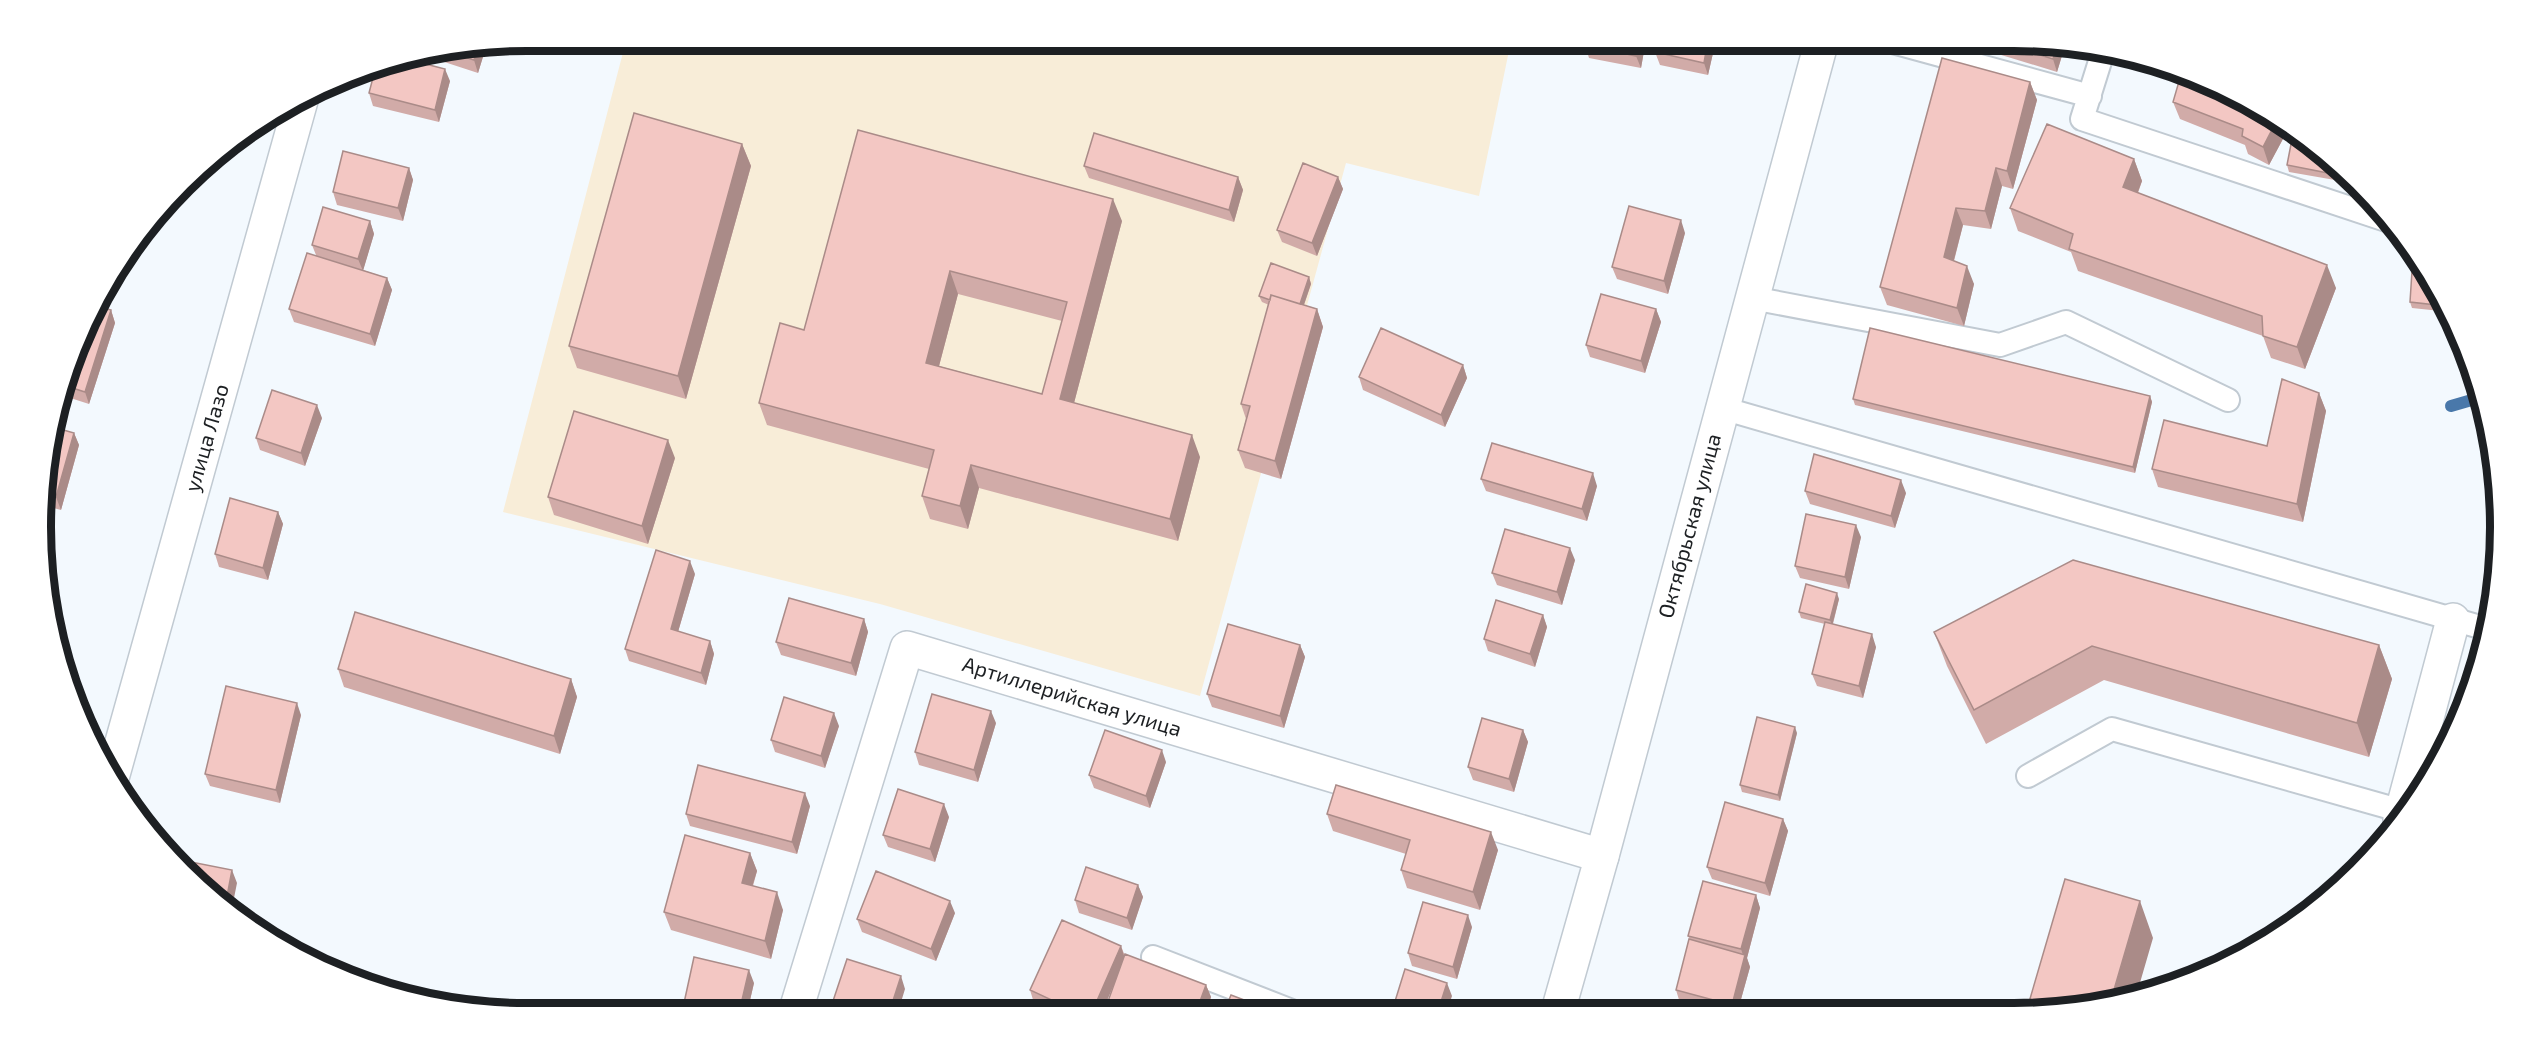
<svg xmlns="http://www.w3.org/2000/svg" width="2541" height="1054" font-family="'Exo 2',sans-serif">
<rect width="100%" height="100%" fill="#f3f9fe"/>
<path fill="#f8edd8" d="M626 41H1511L1479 196 1346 163 1200 696 880 604 503 512Z"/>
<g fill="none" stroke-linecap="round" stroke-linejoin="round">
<path stroke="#4978aa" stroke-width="12" d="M2451 406 2482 397"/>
<g stroke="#c1cad2" stroke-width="26">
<path id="lane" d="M1885 40 2090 96
M2102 55 2082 119 2392 222
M1752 298 2000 345 2066 322 2228 400
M1722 408 2487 629
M2028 776 2112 729 2402 811
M1153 957 1292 1011"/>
</g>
<g stroke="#c1cad2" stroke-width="36">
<path id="street" d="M112 778 302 97
M2400 819 2453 620
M795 1013 907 648 1602 856"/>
</g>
<g stroke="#c1cad2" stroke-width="36">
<path id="secondary" d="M1558 1011 1602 856 1822 40"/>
</g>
<use href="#lane" stroke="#fff" stroke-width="22"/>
<use href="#street" stroke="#fff" stroke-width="33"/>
<use href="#secondary" stroke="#fff" stroke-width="33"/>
</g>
<path fill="#d1aba8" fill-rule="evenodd" d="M1646 40 1641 68 1589 58 1585 45Z
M1658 40H1716L1708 75 1660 65 1655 52Z
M1961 40H2014L2064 49 2057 72 1962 43Z
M486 47 478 73 429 57Z
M450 81 439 122 373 106 369 93Z
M2030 82 2037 100 2013 189 2002 186 1991 229 1963 225 1954 261 1974 284 1964 326 1887 305 1880 287Z
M2173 102 2284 137 2269 165 2248 154 2245 145 2180 119Z
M858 130 1122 221 1074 403 1200 457 1178 541 979 488 968 529 930 519 922 496 929 469 767 425 759 403 804 330ZM958 294 1062 321 1042 394 939 366Z
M742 144 751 166 686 399 577 368 569 346Z
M2134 159 2142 181 2138 193 2336 288 2305 369 2271 358 2263 336 2078 271 2071 252 2018 231 2010 208Z
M2335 161 2338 165 2335 180 2289 172 2287 165Z
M1084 166 1238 177 1243 190 1234 222 1089 178Z
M409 168 413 180 403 221 337 205 333 192Z
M1338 177 1343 189 1317 256 1282 242 1277 230Z
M370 221 374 234 363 270 387 278 392 290 375 346 294 322 289 309 316 255 312 245Z
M1685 233 1668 294 1617 279 1612 267Z
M2426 273 2450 312 2412 308 2410 302Z
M1309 277 1311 284 1304 305 1317 309 1323 327 1281 479 1245 468 1238 450 1246 419 1241 404 1269 305 1262 302 1259 296Z
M1656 309 1661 322 1645 373 1590 357 1586 345Z
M111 310 115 323 89 404 61 395 66 370Z
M1463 365 1467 378 1445 427 1363 390 1359 377Z
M2319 393 2326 411 2303 522 2158 487 2152 469 2267 446Z
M2150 396 2152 402 2135 473 1855 405 1853 399Z
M322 418 305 466 260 450 256 438Z
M74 433 79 445 61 510 46 506 45 463Z
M675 458 648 544 554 515 548 497Z
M1481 479 1597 486 1587 521 1486 491Z
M1805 491 1906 493 1895 528 1810 504Z
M278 512 283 524 268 580 219 567 215 554Z
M1861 537 1849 589 1800 578 1795 566Z
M1575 560 1562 605 1497 585 1492 573Z
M695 574 678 632 710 641 714 654 706 685 629 661 625 649Z
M1839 599 1833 624 1876 647 1863 698 1817 686 1812 674 1825 624 1801 618 1799 612Z
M1543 615 1547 627 1535 667 1488 651 1484 639Z
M864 619 868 632 856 676 781 655 776 642Z
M1934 632 2379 645 2392 679 2369 757 2104 680 1986 744 1947 666Z
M1300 645 1305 657 1284 728 1212 707 1207 694Z
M338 669 571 679 577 697 560 754 344 687Z
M301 715 280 803 210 786 205 774Z
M996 723 978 782 919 765 915 752Z
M839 726 825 768 775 752 771 740Z
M1523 730 1528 742 1514 792 1473 780 1468 767Z
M1797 733 1780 801 1742 792 1740 785Z
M1166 762 1150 808 1094 788 1089 775Z
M810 806 797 854 690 826 686 814Z
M1327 814 1498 850 1480 910 1407 888 1401 870 1406 854 1333 831Z
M949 817 935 862 888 847 883 835Z
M1783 819 1788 831 1770 896 1712 879 1707 867Z
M750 853 757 871 753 886 783 910 771 959 671 930 664 912Z
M1138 885 1143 897 1132 930 1079 913 1075 900Z
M1756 895 1760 908 1747 958 1750 967 1738 1010H1708L1680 1003 1676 990 1690 940 1688 936Z
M955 913 936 961 862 932 857 919Z
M1472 927 1457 979 1412 966 1408 953Z
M1121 946 1125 956 1206 985 1211 997 1206 1012H1110L1107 1004 1114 984 1102 1012H1055L1034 1003 1030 990Z
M754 983 747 1013H687L684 1003Z"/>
<path fill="#aa8b88" d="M1639 40H1646L1641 68 1636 56Z
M1708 40H1716L1708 75 1704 63Z
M486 47 478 73 474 60 477 49Z
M2056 47 2064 49 2057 72 2053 59Z
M445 69 450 81 439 122 435 110Z
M2030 82 2037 100 2013 189 2007 171Z
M2277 120 2279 121 2284 137 2269 165 2263 147Z
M742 144 751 166 686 399 678 376Z
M2134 159 2142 181 2131 210 2123 187Z
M2335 161 2338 165 2335 180 2333 174Z
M409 168 413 180 403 221 398 208Z
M1996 168 2002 186 1991 229 1985 211Z
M1238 177 1243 190 1234 222 1229 210Z
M1338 177 1343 189 1317 256 1312 243Z
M1113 199 1122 221 1069 422 1060 399Z
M1956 208 1963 225 1950 275 1944 257Z
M1681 220 1685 233 1668 294 1664 281Z
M370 221 374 234 363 271 358 259Z
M2327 265 2336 288 2305 369 2297 347Z
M1967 266 1974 284 1964 326 1957 308Z
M950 271 958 294 934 385 926 363Z
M1309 277 1311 284 1300 316 1298 310Z
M387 278 392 290 375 346 370 334Z
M1317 309 1323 327 1281 479 1275 461Z
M1656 309 1661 322 1645 373 1641 361Z
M111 310 115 323 89 404 85 392Z
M1463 365 1467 378 1445 427 1441 415Z
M2319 393 2326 411 2303 522 2297 504Z
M2150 396 2152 402 2135 473 2133 467Z
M317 405 322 418 305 466 301 453Z
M74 433 79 445 61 510 56 497Z
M1192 435 1200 457 1178 541 1170 519Z
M668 440 675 458 648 544 642 526Z
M971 465 979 488 968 529 960 506Z
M1593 473 1597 486 1587 521 1582 509Z
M1901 480 1906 493 1895 528 1891 516Z
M278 512 283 524 268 580 263 568Z
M1856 525 1861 537 1849 589 1845 577Z
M1570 548 1575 560 1562 605 1557 592Z
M690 561 695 574 675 642 671 629Z
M1837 593 1839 599 1832 626 1830 620Z
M1543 615 1547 627 1535 667 1530 654Z
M864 619 868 632 856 676 851 663Z
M1872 634 1876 647 1863 698 1859 686Z
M710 641 714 654 706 685 701 673Z
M1300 645 1305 657 1284 728 1280 716Z
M2379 645 2392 679 2369 757 2357 723Z
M571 679 577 697 560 754 554 736Z
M297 703 301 715 280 803 276 790Z
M991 711 996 723 978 782 974 770Z
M834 713 839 726 825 768 821 756Z
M1795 727 1797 733 1780 801 1778 795Z
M1523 730 1528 742 1514 792 1509 779Z
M1162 750 1166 762 1150 808 1146 796Z
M805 793 810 806 797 854 792 842Z
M944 804 949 817 935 862 930 849Z
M1783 819 1788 831 1770 896 1765 883Z
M1491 832 1498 850 1480 910 1473 892Z
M750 853 757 871 748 900 742 883Z
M232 870 237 883 231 913 225 907Z
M1138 885 1143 897 1132 930 1127 918Z
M777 892 783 910 771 959 765 941Z
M1756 895 1760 908 1747 958 1750 967 1738 1010H1734L1732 1005 1744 958 1741 949Z
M950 901 955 913 936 961 931 949Z
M2140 901 2153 938 2137 993 2111 1000Z
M1468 915 1472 927 1457 979 1453 967Z
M1121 946 1125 959 1102 1012H1092Z
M749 970 754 983 747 1013H739Z
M901 976 905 989 898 1012 889 1013Z
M1447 983 1452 996 1447 1011H1438Z
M1206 985 1211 997 1206 1012H1196Z"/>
<path fill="#f3c7c3" stroke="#aa8b88" stroke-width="1.5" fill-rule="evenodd" d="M1586 40H1639L1636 56 1585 45Z
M1658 40H1708L1704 63 1655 52Z
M1991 40H2014L2056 47 2053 59Z
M477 49 474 60 452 53Z
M1942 58 2030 82 2007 171 1996 168 1985 211 1956 208 1944 257 1967 266 1957 308 1880 287Z
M410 60 445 69 435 110 369 93 376 66Z
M2182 71 2257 106 2264 110 2262 113 2273 117 2277 120 2263 147 2242 136 2243 129 2173 102Z
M634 113 742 144 678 376 569 346Z
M2047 124 2134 159 2123 187 2327 265 2297 347 2263 336 2262 316 2069 249 2073 234 2010 208Z
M858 130 1113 199 1060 399 1192 435 1170 519 971 465 960 506 922 496 934 450 759 403 780 323 804 330ZM950 271 1067 302 1042 394 926 363Z
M1094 133 1238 177 1229 210 1084 166Z
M2292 139 2309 143 2335 161 2333 174 2287 165Z
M343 151 409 168 398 208 333 192Z
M1303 163 1338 177 1312 243 1277 230Z
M1629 206 1681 220 1664 281 1612 267Z
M323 207 370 221 358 259 312 245Z
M307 253 387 278 370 334 289 309Z
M1271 263 1309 277 1300 304 1271 295 1270 300 1259 296Z
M2412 271 2426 273 2446 306 2410 302Z
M1601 294 1656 309 1641 361 1586 345Z
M1271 295 1317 309 1275 461 1238 450 1250 406 1241 404Z
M96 306 111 310 85 392 63 385 66 370Z
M1381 328 1463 365 1441 415 1359 377Z
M1870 328 2150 396 2133 467 1853 399Z
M2282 379 2319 393 2297 504 2152 469 2164 420 2267 446Z
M272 390 317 405 301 453 256 438Z
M574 411 668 440 642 526 548 497Z
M53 427 74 433 56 497 46 494 45 463Z
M1492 443 1593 473 1582 509 1481 479Z
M1814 454 1901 480 1891 516 1805 491Z
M230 498 278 512 263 568 215 554Z
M1806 514 1856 525 1845 577 1795 566Z
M1505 529 1570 548 1557 592 1492 573Z
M656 550 690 561 671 629 710 641 701 673 625 649Z
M2073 560 2379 645 2357 723 2092 646 1974 710 1934 632Z
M1806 584 1837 593 1830 620 1799 612Z
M789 598 864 619 851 663 776 642Z
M1496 600 1543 615 1530 654 1484 639Z
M355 612 571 679 554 736 338 669Z
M1825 622 1872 634 1859 686 1812 674Z
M1228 624 1300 645 1280 716 1207 694Z
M2472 675 2476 676 2475 683 2461 711Z
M226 686 297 703 276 790 205 774Z
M932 694 991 711 974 770 915 752Z
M784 697 834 713 821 756 771 740Z
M1757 717 1795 727 1778 795 1740 785Z
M1482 718 1523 730 1509 779 1468 767Z
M1105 730 1162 750 1146 796 1089 775Z
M698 765 805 793 792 842 686 814Z
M1336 785 1491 832 1473 892 1401 870 1410 840 1327 814Z
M898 789 944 804 930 849 883 835Z
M1725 802 1783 819 1765 883 1707 867Z
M685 835 750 853 742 883 777 892 765 941 664 912Z
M181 860 232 870 225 907Z
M1086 867 1138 885 1127 918 1075 900Z
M876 871 950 901 931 949 857 919Z
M2065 879 2140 901 2111 1000 2078 1009H2027Z
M1703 881 1756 895 1741 949 1688 936Z
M1423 902 1468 915 1453 967 1408 953Z
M1062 920 1121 946 1092 1012H1077L1030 990Z
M1689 939 1745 955 1732 1005 1676 990Z
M1125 954 1206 985 1196 1012H1128L1107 1004Z
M694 957 749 970 739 1013H727L684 1003Z
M847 959 901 976 889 1013H839L830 1010Z
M1405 969 1447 983 1438 1011H1392Z
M1231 995 1273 1011 1224 1012Z
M608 1004 646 1013H606Z
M1668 1006 1681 1010H1666Z"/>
<g text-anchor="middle" stroke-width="5" stroke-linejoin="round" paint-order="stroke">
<g font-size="21" fill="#1d2023" stroke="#fff">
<text transform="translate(207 438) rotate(-74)" y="7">улица Лазо</text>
<text transform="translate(1690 526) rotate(-75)" y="7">Октябрьская улица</text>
<text transform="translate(1072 697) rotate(17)" y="7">Артиллерийская улица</text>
</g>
</g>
<path d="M0 0H2541V1054H0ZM527 51H2014A476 476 0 0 1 2490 527V527A476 476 0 0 1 2014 1003H527A476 476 0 0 1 51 527V527A476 476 0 0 1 527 51Z" fill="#fff" fill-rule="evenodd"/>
<path fill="none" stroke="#1d2023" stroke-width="8" d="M527 51H2014A476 476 0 0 1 2490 527V527A476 476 0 0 1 2014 1003H527A476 476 0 0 1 51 527V527A476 476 0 0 1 527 51Z"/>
</svg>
